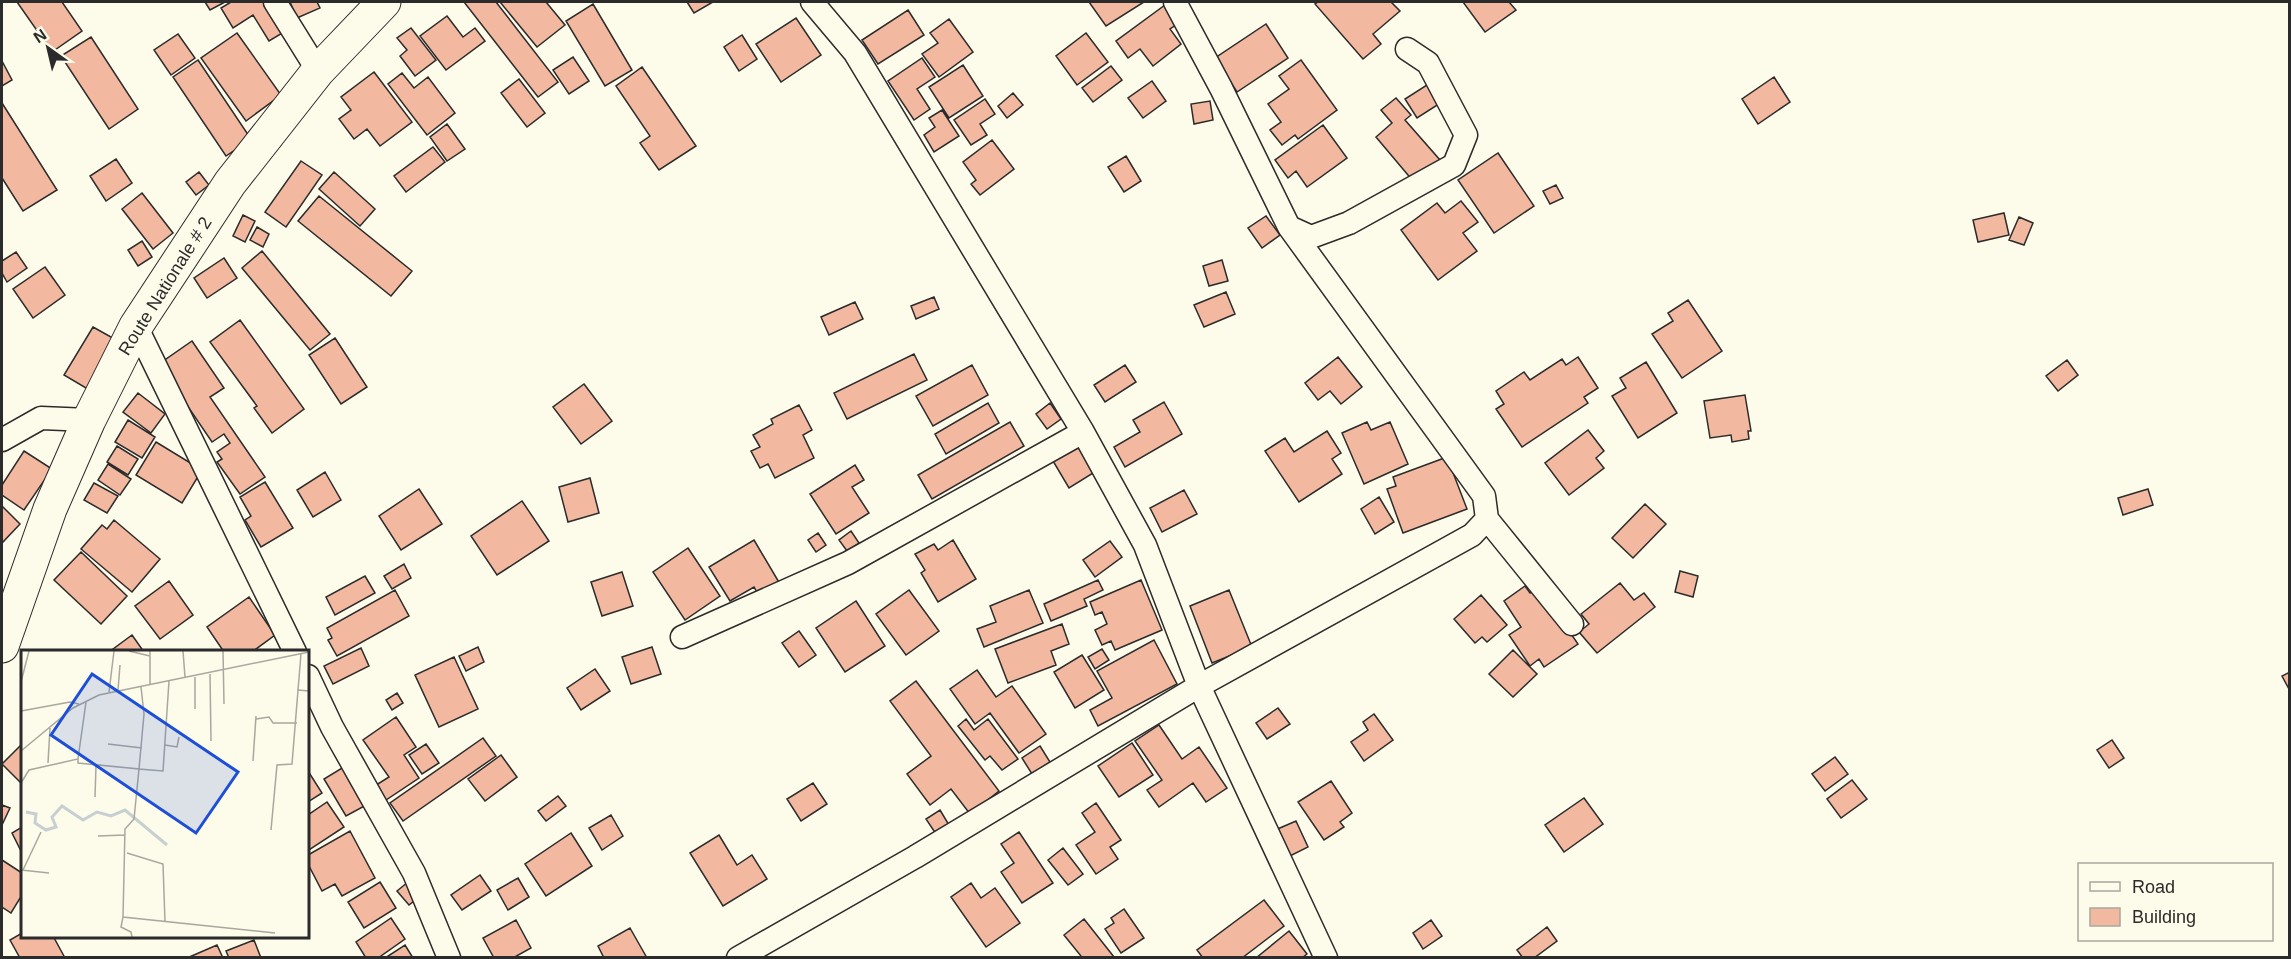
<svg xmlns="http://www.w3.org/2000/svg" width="2291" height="959" font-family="Helvetica,sans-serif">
<rect width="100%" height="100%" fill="#fdfbea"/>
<path fill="#f2b8a0" stroke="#2b2b2b" stroke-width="1.5" d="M17 2H62L82 31 52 52Z
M205 2H225L210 10Z
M231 2H272L289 29 269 41 253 15 233 28 221 8Z
M290 2H317L320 8 297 18Z
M464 2H496L558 82 538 97Z
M500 2H546L565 25 537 47Z
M687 2H713L694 13Z
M1089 2H1144L1106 26Z
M1318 2H1391L1400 11 1373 34 1381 44 1363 59 1315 4Z
M1463 2H1509L1516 10 1485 32Z
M593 4 632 70 605 86 566 21Z
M1165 5 1179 23 1170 29 1181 44 1153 66 1140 49 1128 58 1116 41Z
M908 10 924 35 878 64 862 40Z
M447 16 463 37 475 28 485 41 446 70 420 36Z
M796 18 821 55 781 82 756 44Z
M949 19 973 52 939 77 922 54 938 43 930 33Z
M1266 24 1288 58 1237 92 1215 58Z
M411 28 436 60 415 76 400 56 407 50 397 38Z
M237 33 281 95 246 121 201 58Z
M1086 33 1108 62 1077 85 1056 56Z
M178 34 195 58 171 75 154 50Z
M742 35 757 59 739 71 724 47Z
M91 37 138 109 109 129 61 56Z
M573 57 589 81 569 94 553 70Z
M922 58 935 77 917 89 930 109 914 120 888 81Z
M198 60 251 139 226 156 173 77Z
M1301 60 1337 110 1298 139 1295 135 1282 145 1270 130 1281 122 1268 104 1289 89 1279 76Z
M2 61 12 80 2 86Z
M963 65 983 96 949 118 929 87Z
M1111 66 1122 80 1093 102 1082 88Z
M642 67 696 146 659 170 640 143 650 136 616 86Z
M374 72 412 122 380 146 367 129 354 139 339 119 351 110 341 97Z
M402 73 414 88 428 77 455 113 427 135 388 84Z
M1774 77 1790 102 1758 124 1742 99Z
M519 79 545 113 527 127 501 93Z
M1152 81 1166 101 1143 118 1128 98Z
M1430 83 1442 102 1417 118 1405 99Z
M1013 93 1023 105 1007 118 998 106Z
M1396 98 1411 115 1405 120 1440 160 1413 181 1376 137 1392 123 1381 110Z
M985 99 995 114 980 124 987 135 971 145 954 120Z
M1210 101 1213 120 1194 124 1191 104Z
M2 103 57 190 23 211 2 178Z
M942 110 959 136 934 152 924 135 935 127 929 118Z
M447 124 465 149 447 161 430 137Z
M1323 125 1347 158 1307 187 1296 171 1288 178 1275 160Z
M992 140 1014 169 980 195 971 184 976 180 963 162Z
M433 147 445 162 406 192 394 176Z
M1498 153 1534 206 1494 233 1458 180Z
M1126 156 1141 181 1124 192 1108 167Z
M116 159 132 183 106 201 90 176Z
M301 161 322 175 286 227 265 212Z
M199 172 209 185 196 195 186 182Z
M334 172 375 209 360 226 319 189Z
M1556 185 1563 198 1550 204 1543 191Z
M142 193 173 233 153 249 122 209Z
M319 196 412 271 391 296 298 221Z
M1461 201 1478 222 1463 233 1477 251 1438 280 1401 230 1437 203 1445 213Z
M2004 213 2009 235 1978 242 1973 220Z
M243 215 255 221 245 242 233 236Z
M1266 216 1280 235 1262 248 1248 228Z
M2019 217 2033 223 2024 245 2009 240Z
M257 227 269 234 263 247 250 240Z
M142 241 152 257 138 266 128 250Z
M262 251 330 334 310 350 242 268Z
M16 252 27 268 7 282 2 273V261Z
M224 258 237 278 207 298 194 278Z
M1222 260 1228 281 1209 286 1203 266Z
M45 267 65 295 33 318 13 289Z
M1226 292 1235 314 1204 327 1194 305Z
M934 297 939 309 916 319 911 306Z
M1688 300 1722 351 1682 378 1652 334 1673 321 1668 313Z
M855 302 863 319 829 335 821 317Z
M240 320 304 409 272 433 254 408 257 406 210 342Z
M93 327 120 342 91 391 64 375Z
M335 338 367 387 341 404 309 355Z
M192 341 224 388 210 397 265 477 240 494 217 462 222 459 217 452 230 443 224 434 212 442 159 364Z
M914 354 927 380 847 419 834 393Z
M1338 357 1362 387 1341 404 1330 391 1318 400 1305 383Z
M1578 357 1598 388 1584 397 1588 403 1522 447 1496 409 1504 404 1496 391 1524 372 1530 380 1562 359 1566 365Z
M2067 360 2078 375 2058 391 2046 376Z
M1646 362 1677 413 1638 438 1612 396 1626 388 1620 378Z
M972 365 988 395 933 426 916 396Z
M1125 365 1136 382 1105 402 1094 385Z
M584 384 612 421 581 444 553 407Z
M138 393 165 414 151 433 123 412Z
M1745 395 1751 431H1748L1749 439 1732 442 1731 435 1710 438 1704 401Z
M1164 402 1182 434 1125 467 1114 447 1140 432 1133 420Z
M988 403 999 423 946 454 935 434Z
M1050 403 1061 419 1047 429 1036 414Z
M799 405 812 430 803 435 814 458 775 478 768 464 760 468 751 451 760 447 753 435 773 424 771 419Z
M128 420 155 437 142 458 115 442Z
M1010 422 1024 446 932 499 918 475Z
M1367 422 1371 430 1390 422 1408 464 1364 484 1342 433Z
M1588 430 1604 451 1596 458 1604 468 1569 495 1545 463Z
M1327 431 1341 453 1332 459 1342 474 1299 502 1265 451 1285 438 1294 452Z
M156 442 202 470 182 503 136 475Z
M1083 444 1098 470 1069 488 1053 461Z
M117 446 138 459 128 475 107 462Z
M24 451 52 469 24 510 2 495V485Z
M1447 457 1467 509 1403 533 1387 489 1396 486 1393 477Z
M108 464 131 479 120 495 98 480Z
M855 465 864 480 852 487 869 513 836 534 810 494Z
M325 472 341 500 313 517 297 490Z
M590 478 599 513 568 522 559 487Z
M265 482 293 528 261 547 245 520 251 516 240 497Z
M94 483 118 496 107 513 84 500Z
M419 489 442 524 401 550 379 516Z
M2148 489 2153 505 2123 515 2118 498Z
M1184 490 1197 514 1162 532 1150 508Z
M1379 497 1394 522 1375 534 1361 509Z
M522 501 549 541 497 575 471 536Z
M1645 504 1666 524 1633 558 1612 538Z
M2 506 20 524 2 543Z
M114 520 160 559 132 592 81 549 102 525 107 529Z
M851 531 859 543 847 551 839 540Z
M818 533 826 545 816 552 808 540Z
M754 540 780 584 759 596 754 587 730 601 709 567Z
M953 540 976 579 938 602 921 573 925 570 915 554 934 544 938 550Z
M1110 541 1122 557 1095 577 1083 560Z
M688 548 720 596 685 620 653 572Z
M81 552 127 596 101 624 54 580Z
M404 564 411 578 392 589 384 576Z
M1680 571 1698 576 1693 597 1675 592Z
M622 572 633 606 602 616 591 582Z
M365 576 375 593 335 615 326 597Z
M1098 580 1103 590 1084 599 1087 606 1051 621 1044 604Z
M1141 580 1162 630 1115 650 1111 641 1102 645 1095 630 1107 624 1102 612 1095 615 1090 602Z
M169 581 193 615 160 639 135 606Z
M1620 583 1634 600 1644 593 1655 607 1597 653 1579 632 1589 624 1581 614Z
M1525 586 1530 593 1539 587 1578 644 1544 667 1539 659 1530 666 1509 635 1521 627 1504 601Z
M395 590 409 616 337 656 328 640 332 638 327 628Z
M909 590 939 631 906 655 876 614Z
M1029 590 1043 623 984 647 977 629 996 622 990 606Z
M1229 590 1252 647 1212 663 1190 606Z
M1481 595 1507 625 1487 642 1482 637 1475 643 1454 619Z
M249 597 275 635 252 652H224L207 627Z
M856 601 885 646 845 672 816 628Z
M1062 624 1069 644 1051 651 1056 665 1008 683 995 649Z
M799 631 816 655 799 667 782 643Z
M132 635 144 652H109Z
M1154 640 1177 684 1098 726 1090 710 1112 698 1097 671Z
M478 647 484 662 466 671 459 656Z
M652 647 661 674 631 684 622 657Z
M361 648 369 666 333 684 324 666Z
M1102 649 1109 660 1095 669 1088 657Z
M1513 650 1537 674 1513 697 1489 674Z
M1082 655 1104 690 1075 708 1054 672Z
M454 657 478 709 439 727 415 675Z
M595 669 610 691 581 710 567 688Z
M977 670 996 697 1012 686 1046 734 1019 753 990 713 975 724 950 689Z
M2290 672V691L2282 676Z
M916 681 999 791 970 814 951 789 930 805 907 774 931 756 890 701Z
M397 693 403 703 392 710 386 700Z
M1278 708 1290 724 1267 739 1256 723Z
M1374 714 1393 740 1364 761 1351 742 1368 730 1363 722Z
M396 717 416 747 404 755 419 778 383 802 373 787 389 777 363 740Z
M966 719 974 730 988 719 1018 759 1002 770 990 756 985 760 958 726Z
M1159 725 1182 759 1199 747 1227 788 1206 802 1193 783 1159 807 1147 790 1162 780 1135 741Z
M483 738 496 756 403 821 390 803Z
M2112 740 2124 758 2109 768 2097 750Z
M1132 743 1153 775 1119 797 1098 766Z
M22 744V784L2 764Z
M426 744 439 763 422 774 409 755Z
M1040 746 1050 762 1032 774 1022 758Z
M501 755 517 777 485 801 468 779Z
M1835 757 1848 774 1825 791 1812 774Z
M347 765 370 803 346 816 324 779Z
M308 771 322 793 308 802Z
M1852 780 1867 799 1841 818 1827 799Z
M1331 781 1352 813 1340 822 1344 827 1324 840 1298 802Z
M813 783 827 804 801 821 787 799Z
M558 796 566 806 546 821 538 811Z
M1584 798 1603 824 1564 852 1545 825Z
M327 802 344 827 309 850 308 815Z
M1096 803 1121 840 1110 847 1118 859 1096 874 1076 845 1095 832 1082 813Z
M2 805 10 808 2 825Z
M940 810 949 825 936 834 926 819Z
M611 815 623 836 602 850 589 828Z
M1296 821 1308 847 1286 858 1273 831Z
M22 827V847L20 849 12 833Z
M350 831 375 878 342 896 335 884 322 891 308 864V855Z
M1019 832 1053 883 1022 903 1001 872 1014 863 1001 844Z
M571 833 592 866 546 896 525 864Z
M719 835 737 865 752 855 767 879 723 906 690 853Z
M1063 848 1083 874 1068 885 1048 860Z
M2 860 22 873V895L11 913 2 907Z
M480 875 491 891 462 910 451 895Z
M518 878 529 897 508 910 497 890Z
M380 882 396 908 364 928 348 902Z
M408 882 419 897 409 905 397 891Z
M971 883 981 898 995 888 1020 923 986 947 951 897Z
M1264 900 1284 926 1242 958H1203L1197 950Z
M1124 909 1144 938 1121 953 1105 929 1114 923 1111 918Z
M391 918 405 939 378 958H366L356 942Z
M1084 919 1114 957 1113 958H1080L1081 956 1064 935Z
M516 920 531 948 513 958H494L483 938Z
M1431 920 1442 936 1423 949 1413 933Z
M1547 927 1557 941 1534 958H1523L1517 950Z
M630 928 647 958H604L598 946Z
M1289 931 1307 954 1302 958H1256Z
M22 933V936H53L65 958H20L10 940Z
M254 940 261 958H229L226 951Z
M217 945 223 958H187Z
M405 945 413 958H385Z"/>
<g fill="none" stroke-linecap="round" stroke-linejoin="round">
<g stroke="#2b2b2b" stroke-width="25">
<path id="street" d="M275 2 318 71
M812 2 855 53 1083 432 1145 545 1199 686 1472 535 1487 519 1484 496 1289 227 1221 88 1175 2
M1289 227 1311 237 1349 223 1454 165 1466 135 1428 63 1407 49
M136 326 295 652
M2 440 41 418 89 420
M1487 519 1572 624
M682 637 848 563 1083 432
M308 676 332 727 414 873 449 958
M738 958 915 857 1199 686 1326 958"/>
</g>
<g stroke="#2b2b2b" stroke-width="35">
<path id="primary" d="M2 646 50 509 89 420 136 326 230 183 318 71 384 2"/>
</g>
<use href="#street" stroke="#fdfbea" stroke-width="22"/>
<use href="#primary" stroke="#fdfbea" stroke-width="33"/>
</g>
<g text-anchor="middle" stroke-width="4.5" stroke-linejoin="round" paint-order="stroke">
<g font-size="18" fill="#2b2b2b" stroke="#fdfbea">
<text transform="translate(165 286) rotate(-58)" y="6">Route Nationale # 2</text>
</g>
</g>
<g transform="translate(21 650)">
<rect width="288" height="288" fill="#fdfbea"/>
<path fill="none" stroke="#c7d0d0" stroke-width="3" d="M5 162 15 164 14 173 25 180 35 177 31 167 41 156 62 170 76 162 90 166 104 160 146 195"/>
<path fill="none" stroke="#a9a89e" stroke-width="1.5" d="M108 1 129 6M162 1 164 27M202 1 203 54M189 24 190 91M0 32 8 1M129 35V1M120 37 123 64 118 119 142 121 148 31M97 40 99 15M277 40 280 4M88 42 93 1M174 59V27M0 61 49 52 58 54M235 69 248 67 252 73H276M87 94 121 98M144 95 156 97 158 87M0 101 52 58 78 45 288 2M57 109V113L118 119 113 169 104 179 102 267 254 283M232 111 235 66M27 113 29 78M0 133 8 120 57 109 65 52M74 147 75 116M250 180 256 115 271 114 277 40 288 41M77 186 104 185M106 203 142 214 144 272M0 220 28 223M2 220 20 182M102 267 100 277 110 282 111 287"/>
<path fill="#1d4ed8" fill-opacity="0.15" stroke="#1d4ed8" stroke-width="3" d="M71 24 217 122 175 183 30 85Z"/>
<rect width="288" height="288" fill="none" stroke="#2b2b2b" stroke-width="3"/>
</g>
<rect width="2291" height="959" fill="none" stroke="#2b2b2b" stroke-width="6"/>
<rect x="2078" y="863" width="195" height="78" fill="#fdfbea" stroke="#a9a89e" stroke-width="1.5"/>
<rect x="2090" y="882" width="30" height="9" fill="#fdfbea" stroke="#a9a89e" stroke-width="1.5"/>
<text x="2132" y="893" font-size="18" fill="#2b2b2b">Road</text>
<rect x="2090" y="908" width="30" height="18" fill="#f2b8a0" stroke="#a9a89e" stroke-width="1.5"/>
<text x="2132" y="923" font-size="18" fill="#2b2b2b">Building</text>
<g transform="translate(48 48) rotate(326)" stroke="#fdfbea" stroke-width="4.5" paint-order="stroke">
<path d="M0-4.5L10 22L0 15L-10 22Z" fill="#2b2b2b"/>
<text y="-9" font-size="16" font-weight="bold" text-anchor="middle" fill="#2b2b2b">N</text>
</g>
</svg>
